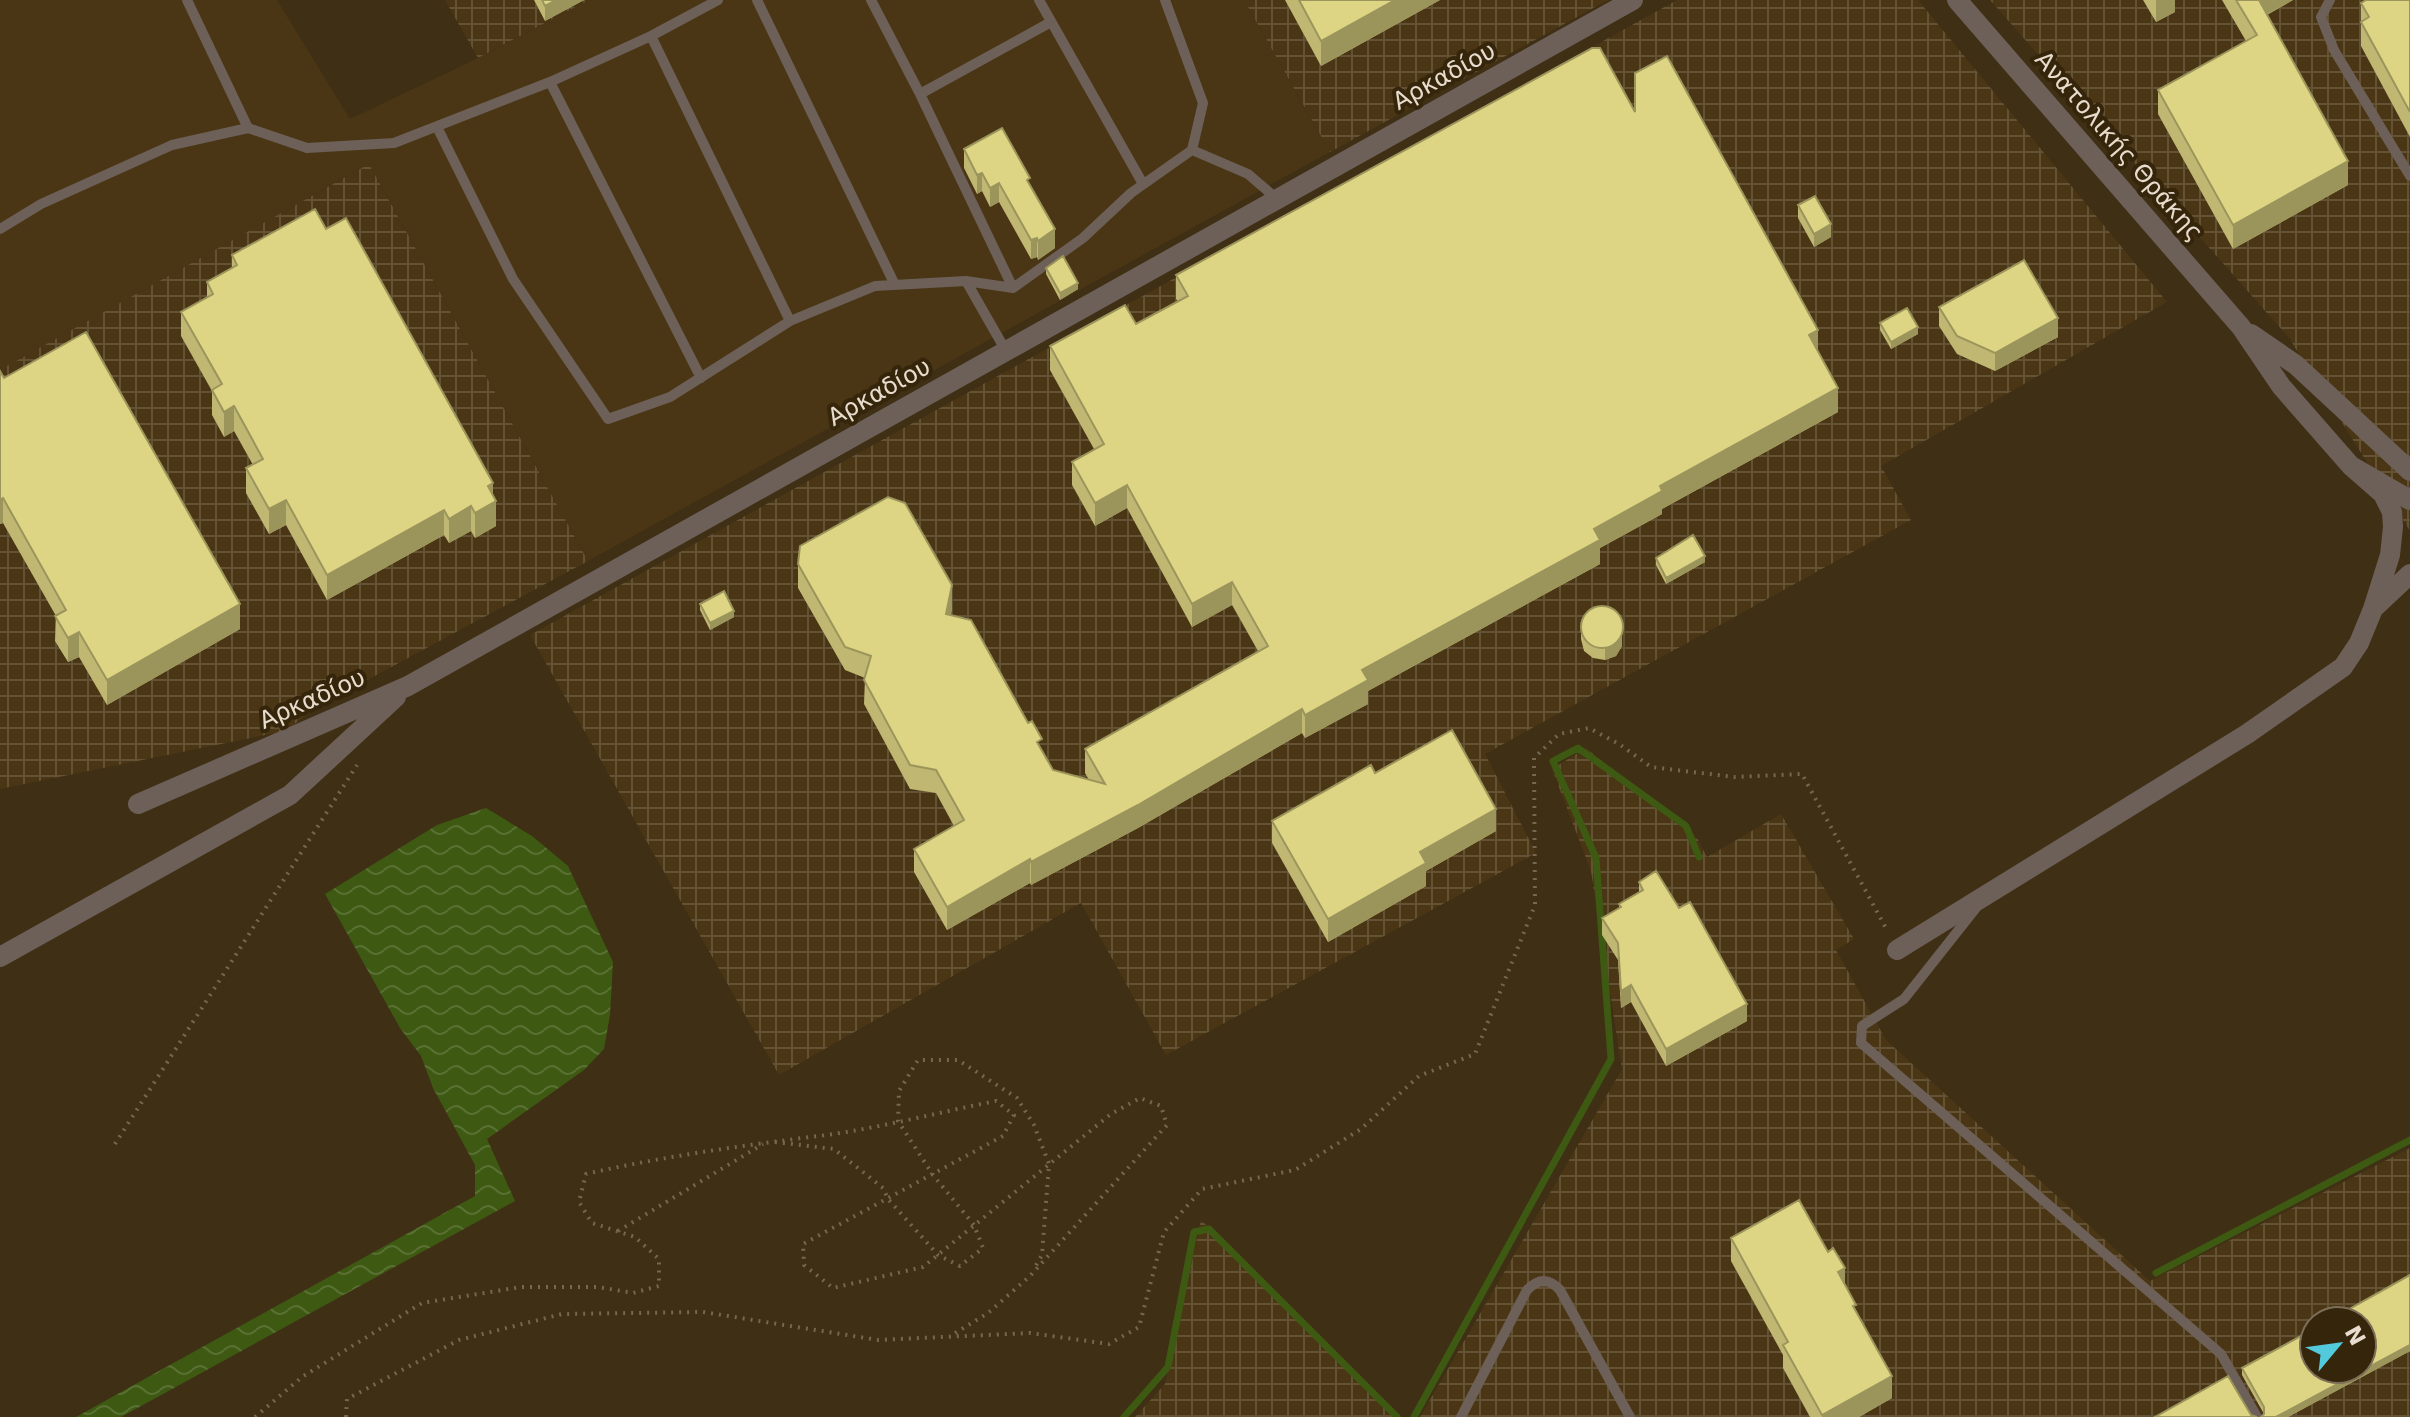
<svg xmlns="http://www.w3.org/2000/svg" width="2410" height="1417" font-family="'DejaVu Sans',sans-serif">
<defs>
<pattern id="industrial-grid" width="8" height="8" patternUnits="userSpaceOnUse" patternTransform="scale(2)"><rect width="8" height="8" fill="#4a3514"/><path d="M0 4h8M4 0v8" fill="none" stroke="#645235"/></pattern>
<pattern id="water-waves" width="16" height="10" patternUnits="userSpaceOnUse" patternTransform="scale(2)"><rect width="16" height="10" fill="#3d5912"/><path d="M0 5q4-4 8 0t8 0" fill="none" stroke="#597033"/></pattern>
</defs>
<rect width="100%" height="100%" fill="#3f2f15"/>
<path fill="#4a3514" d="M0 0H277L350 119 478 58 589 0H1244L1330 152 588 561 369 164 0 371Z"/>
<path fill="url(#industrial-grid)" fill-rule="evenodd" d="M445 0H589L478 58Z
M1244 0H1608L1330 152Z
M1677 0H1918L2167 302 1881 466 1911 520 1485 754 1536 853 1166 1055 1081 903 779 1075 530 635Z
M1990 0H2410V531L2289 338Z
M369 164 588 561 319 706 285 731 0 789V370Z
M1586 748 1697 838 1707 857 1781 814 1854 939 1836 950 1886 1040 2150 1281 2410 1148V1417H1420L1622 1069 1591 871 1552 769ZM2314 1321H2362V1369H2314Z
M1201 1220 1401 1417H1135L1165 1384Z"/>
<path fill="url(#water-waves)" d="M486 808 532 836 568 866 613 962 610 1015 604 1049 584 1070 487 1139 515 1201 121 1417H76L475 1196V1165L433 1088 421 1056 400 1028 325 894 437 825Z"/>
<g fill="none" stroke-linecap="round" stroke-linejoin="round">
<path stroke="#3d5912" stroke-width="7" d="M2156 1273 2410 1140
M1124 1417 1168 1367 1194 1232 1209 1229 1397 1417
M1414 1417 1611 1059 1596 858 1553 761 1578 748 1686 826 1699 857"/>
<path stroke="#756751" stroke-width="4" stroke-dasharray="2 6" stroke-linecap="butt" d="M775 1142 834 1149 883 1188 888 1199 938 1255 960 1266 983 1248 974 1225 933 1175 898 1121 899 1091 918 1060H958L1017 1098 1034 1125 1049 1164 1042 1255 1035 1267
M115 1144 357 765
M618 1231 763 1144
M255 1417 302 1377 422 1303 521 1287H598L633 1293 659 1286V1259L635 1237 592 1223 579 1202 586 1174C665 1156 746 1145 827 1135 884 1127 940 1112 996 1101L1014 1115 1003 1136 803 1244 804 1265 833 1288 923 1267 1111 1114 1140 1098 1161 1106 1167 1125 1030 1276 988 1313 952 1335
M346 1417 347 1399 459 1340 562 1314 703 1312 878 1340 1030 1333 1109 1344 1139 1327 1164 1232 1202 1189 1295 1170 1361 1129 1419 1076 1475 1054 1535 905 1534 758 1559 734 1589 728 1619 744 1651 767 1734 777 1802 774 1887 930"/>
<path stroke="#6d6058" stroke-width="10" d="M187 0 248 128
M757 0 895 285
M871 0 920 94 1013 288
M1039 0 1143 184
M2330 0 2321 17 2334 50 2410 176
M651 36 790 321
M550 82 701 378
M920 94 1051 22
M437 127 513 279 608 419 670 397 790 321 875 286 966 281 1013 288 1083 238 1131 193 1192 150 1203 103 1165 0
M1192 150 1248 174 1277 199
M0 229 41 204 172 145 248 128 307 148 394 143 550 82 651 36 718 0
M966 281 1006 351
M1976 908 1904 999 1862 1026 1861 1043 2221 1354 2257 1417
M1461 1417 1527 1290C1539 1278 1549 1278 1560 1290L1630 1417"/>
<path stroke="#6d6058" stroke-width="20" d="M1957 0 2241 327 2281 386 2351 466 2410 500
M2251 334 2296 365 2410 471
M2376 606 2410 574
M138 804 408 686 1633 0
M1897 950 2247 734 2343 667 2359 643 2373 609 2390 555 2393 527 2392 512 2383 494 2351 466
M0 957 290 795 396 697"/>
</g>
<path fill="#bfb772" d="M534 0H584L545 21Z
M1285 0H1440L1321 66Z
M2143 0H2175V12L2156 22Z
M2222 0H2293L2267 15 2348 185 2233 249 2158 114V90L2246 41Z
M2410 0V137L2361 46V3Z
M1635 112 1818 351 1838 412 1662 509V514L1600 548V564L1368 691V704L1305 738 1302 733 1138 828 1031 885 1030 883 947 930 914 872V849L954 826 936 793 910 789 864 704 865 678 845 670 798 588V564L952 608 951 615 1042 750 1053 770 1089 780 1085 773V749L1258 651 1232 605 1192 627 1127 508 1095 526 1072 485V462L1094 449 1050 370V346L1136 324 1178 301 1176 299V275Z
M964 149 1030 185 1055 248 1038 260 1037 257 1031 259 999 202 990 207 982 191 977 194 964 168Z
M1798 205 1831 237 1814 247 1798 218Z
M326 229 493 496 496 526 475 538 471 531 449 543 444 535 327 600 286 525 269 534 246 493V468L253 465 234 431 224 437 212 415V391L181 336V312L207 298V282L232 268V255Z
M1046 268 1078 289 1060 300 1046 274Z
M1939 307 2058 337 1995 371 1957 354 1939 326Z
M1880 323 1918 334 1891 349 1880 330Z
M0 371 4 378 240 629 107 705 79 657 68 662 55 641 56 616 3 523 0 524Z
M1656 558 1705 562 1666 584 1656 565Z
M700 604 734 617 710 630 700 610Z
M1622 621V646L1616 656 1605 660 1593 658 1584 651 1581 639V626Z
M1375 773 1496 831 1426 871V886L1328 942 1272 843V821Z
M1639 882 1747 1021 1666 1066 1631 1002 1621 1008 1618 960 1602 935V918L1619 908V904L1639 892Z
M1731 1238 1845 1284 1892 1398 1859 1417H1810L1783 1368V1355L1731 1261Z
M2410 1275V1351L2288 1417 2264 1414 2242 1375V1368Z"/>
<path fill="#9b955c" d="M556 0H584L545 21V6Z
M1395 0H1440L1321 66V41Z
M2156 0H2175V12L2156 22Z
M2257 0H2293L2257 20Z
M2348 161V185L2233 249V225Z
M982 173V191L977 194V175Z
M999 183V202L990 207V188Z
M1831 224V237L1814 247V234Z
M1055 229V248L1038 260V241Z
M1037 238V257L1031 259V240Z
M1078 283V289L1060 300V293Z
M2058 318V337L1995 371V353Z
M1918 327V334L1891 349V342Z
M1818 330V353L1809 335Z
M1838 388V412L1662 509V514L1600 548V564L1368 691V704L1305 738V715L1362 670 1594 529 1660 486Z
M234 406V431L224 437V412Z
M493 483V503L496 501V526L475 538V513L488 486Z
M1127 485V508L1095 526V503Z
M3 498V523L0 524V500Z
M286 500V525L269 534V509Z
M471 506V531L449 543V519Z
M444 510V535L327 600V575Z
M1705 556V562L1666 584V578Z
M1232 582V605L1192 627V604Z
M952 585V608L946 637V614Z
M240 604V629L107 705V680Z
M734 611V617L710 630V623Z
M79 632V657L68 662V638Z
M1622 633V646L1616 656 1605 660V647Z
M1302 709V733L1138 828 1031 885V862Z
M1496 809V831L1426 871V886L1328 942V919L1420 852Z
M1030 859V883L947 930V907Z
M1631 985V1002L1621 1008V991Z
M1747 1004V1021L1666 1066V1049Z
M1845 1268V1290L1838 1272Z
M2410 1345V1351L2288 1417H2276Z
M1892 1376V1398L1859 1417H1822V1415Z"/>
<path fill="#ded584" stroke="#9b955c" stroke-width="2" d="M542 0H556L545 6Z
M1299 0H1395L1321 41Z
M2236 0H2259L2348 161 2233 225 2158 90 2257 35Z
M2366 0H2410V112L2361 22 2369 17 2361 3Z
M1592 48H1600L1635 112V73L1667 56 1818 330 1809 335 1838 388 1660 486 1662 491 1594 529 1600 540 1362 670 1368 680 1305 715 1302 709 1138 805 1031 862 1030 859 947 907 914 849 964 820 936 770 910 765 864 680 871 656 845 647 798 564 800 546 888 497 905 503 952 585 946 614 971 620 1028 723 1032 721 1042 739 1037 742 1053 770 1105 784 1085 749 1268 646 1232 582 1192 604 1127 485 1095 503 1072 462 1104 444 1050 346 1125 305 1136 324 1188 296 1176 275Z
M1002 128 1030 178 1027 180 1055 229 1038 241 1037 238 1031 240 999 183 990 188 982 173 977 175 964 149Z
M1815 196 1831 224 1814 234 1798 205Z
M315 209 326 229 346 218 493 483 488 486 496 501 475 513 471 506 449 519 444 510 327 575 286 500 269 509 246 468 263 459 234 406 224 412 212 390 222 384 181 312 213 294 207 282 237 265 232 255Z
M1063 256 1078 283 1060 293 1046 268Z
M2024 260 2058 318 1995 353 1957 336 1939 307Z
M1907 308 1918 327 1891 342 1880 323Z
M86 332 240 604 107 680 79 632 68 638 55 616 66 610 3 498 0 500V371L4 378Z
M1693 535 1705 556 1666 578 1656 558Z
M724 591 734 611 710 623 700 604Z
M1581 627a21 21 0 1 1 42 0a21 21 0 1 1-42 0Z
M1452 730 1496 809 1420 852 1426 863 1328 919 1272 821 1371 765 1375 773Z
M1656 871 1679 908 1690 902 1747 1004 1666 1049 1631 985 1621 991 1618 943 1602 918 1621 907 1619 904 1643 890 1639 882Z
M1799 1200 1828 1252 1833 1248 1845 1268 1838 1272 1856 1305 1853 1306 1892 1376 1822 1415 1783 1345 1788 1342 1731 1238Z
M2410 1275V1345L2276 1417H2261L2264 1414V1407L2242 1368 2314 1329V1369H2362V1321H2328Z
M2228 1376 2251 1415 2257 1417H2155Z"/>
<g text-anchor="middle" stroke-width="8" stroke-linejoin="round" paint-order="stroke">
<g font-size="24" fill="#e7dccd" stroke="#35250a">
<text transform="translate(1444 76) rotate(-29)" y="8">Αρκαδίου</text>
<text transform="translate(2119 146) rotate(49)" y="8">Ανατολικής Θράκης</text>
<text transform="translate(879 392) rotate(-29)" y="8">Αρκαδίου</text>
<text transform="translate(312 699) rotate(-24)" y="8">Αρκαδίου</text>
</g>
</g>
<g transform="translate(2338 1345) rotate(61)"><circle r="38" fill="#35250a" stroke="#7c6e58" stroke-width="2"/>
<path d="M0-6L14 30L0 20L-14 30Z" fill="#53cadc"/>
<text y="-12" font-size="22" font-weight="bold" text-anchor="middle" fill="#e7dccd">N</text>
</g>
</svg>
